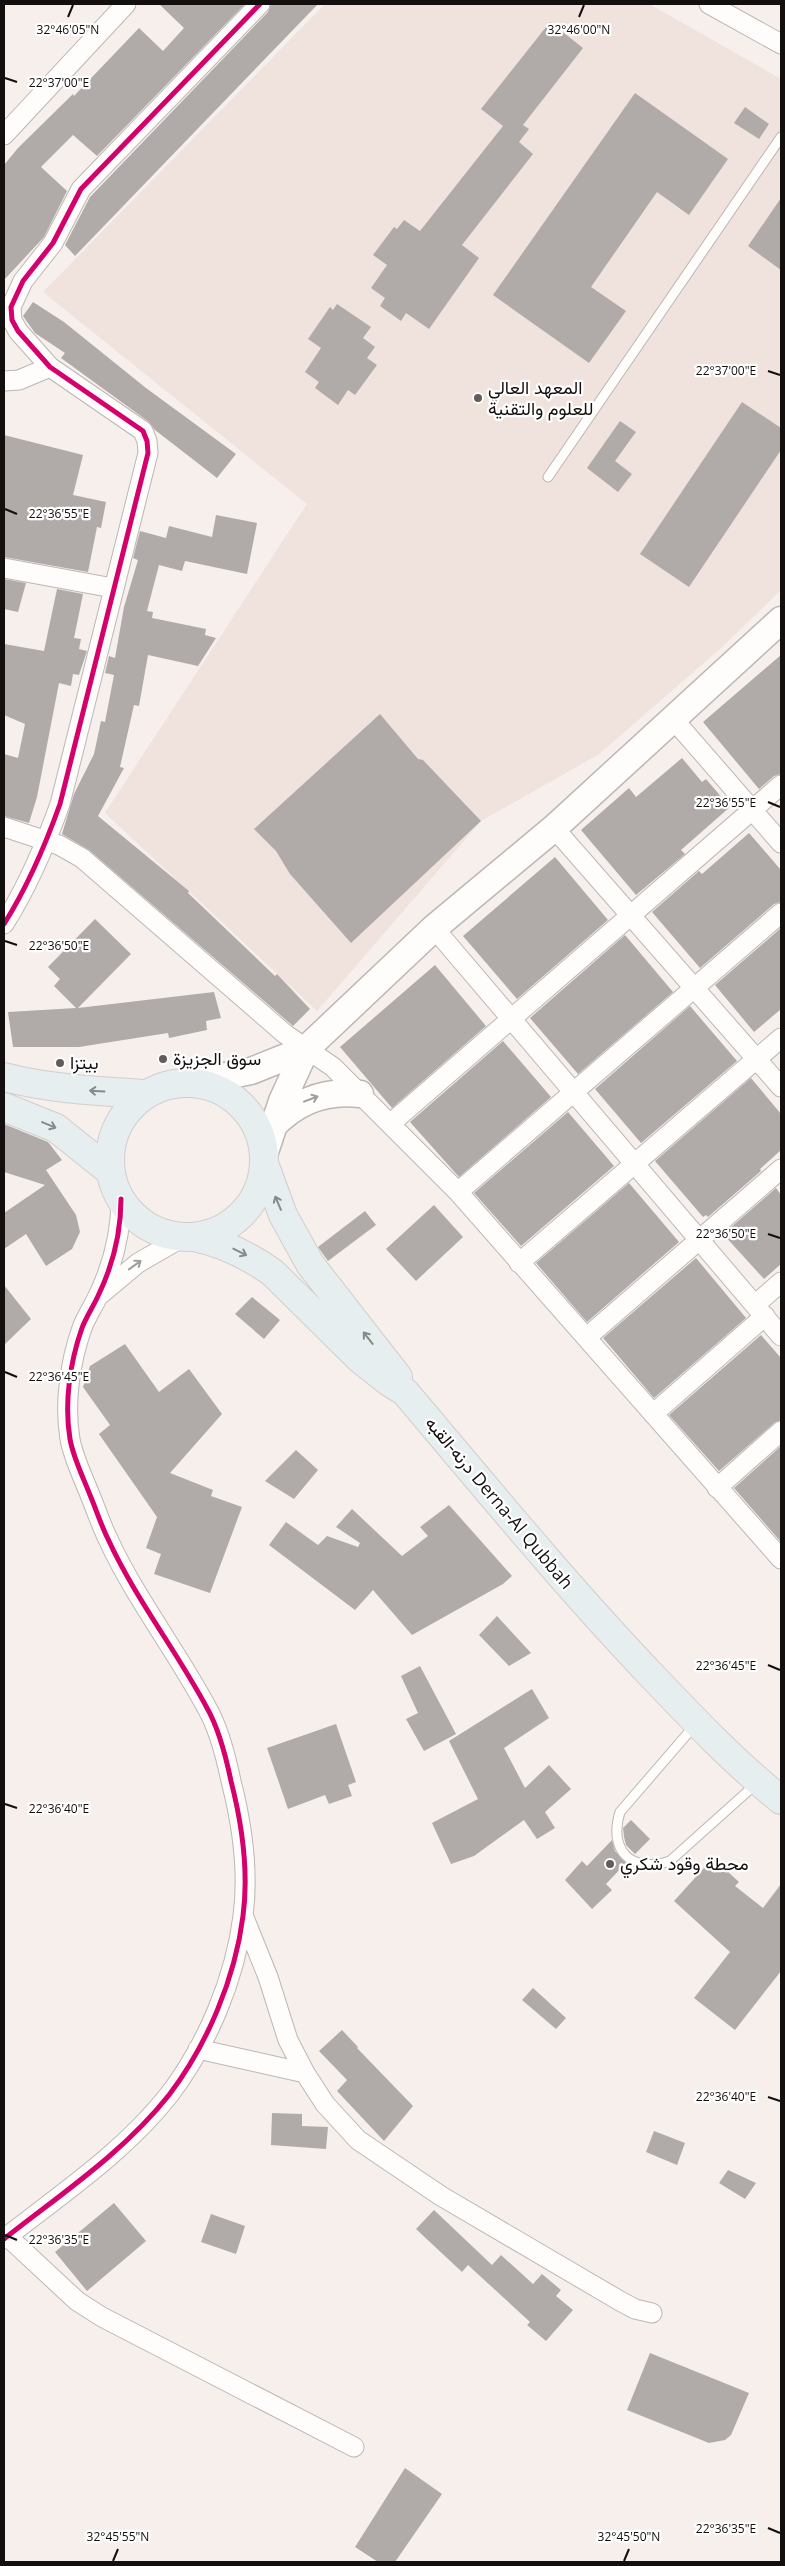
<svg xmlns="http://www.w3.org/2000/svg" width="785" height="2566" font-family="'Open Sans',Vazirmatn,sans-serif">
<rect width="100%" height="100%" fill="#f6efec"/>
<path fill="#f0e2dc" d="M325 4H649L781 79V590L720 649 599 754 481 821 317 1011 105 813 307 504 43 292Z"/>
<path fill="#b0aba9" d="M159 4H245L97 156 73 135 41 167 67 191 44 237 4 280V165L18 148 73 94 74 96 139 28 163 51 184 28Z
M271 4H318L75 256 65 245 90 197 268 12Z
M550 22 583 48 523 125 529 129 519 142 533 154 462 245 479 258 429 329 406 313 401 321 380 306 385 298 371 288 387 265 373 255 394 227 397 229 404 220 420 231 503 126 481 109Z
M635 93 728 159 689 215 657 192 591 287 626 311 589 363 493 295Z
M745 107 769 124 759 139 734 123Z
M781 198V270L748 246Z
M33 302 64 322 146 388 236 454 217 478 155 430 149 422 61 358 65 353 35 333 23 316Z
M337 304 371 327 363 338 375 347 367 358 377 365 355 395 348 390 338 405 315 388 319 382 305 372 321 348 308 339 330 307 333 310Z
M742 402 781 428V450L689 587 640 554Z
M620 421 636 432 615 461 632 474 618 492 587 468Z
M4 435 83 455 73 495 106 502 101 528 97 527 88 572 4 557Z
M216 515 257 523 247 574 185 561 182 571 159 565 147 611 153 612 152 618 206 629 205 635 216 638 198 666 148 655 139 706 134 705 120 767 124 768 98 816 189 891 188 893 275 976 277 974 310 1009 293 1026 89 850 62 834 74 794 94 754 101 721 105 722 114 675 105 673 109 656 115 658 124 607 138 560 133 558 140 531 166 538 169 526 212 537Z
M4 579 26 583 18 612 4 609Z
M57 589 83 594 74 638 81 639 79 649 87 651 79 675 73 674 71 686 59 683 37 797 29 823 4 816V754L18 758 25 724 4 715V644L44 651Z
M781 655V774L774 776 759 789 703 722Z
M380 714 418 759 423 760 481 821 351 943 290 874 276 851 254 829Z
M682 758 702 782 706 779 730 807 681 850 685 854 636 895 581 830 629 788 636 797Z
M749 833 781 870V902L774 904 700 968 652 912 699 871 702 874Z
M555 857 608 920 517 999 463 936Z
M95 919 131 954 78 1008 214 992 221 1018 206 1021 207 1030 169 1038 168 1033 79 1047H13L8 1012 76 1008 54 986 60 979 48 967Z
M781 928V1009L754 1032 715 985Z
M625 935 673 992 578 1074 530 1018Z
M435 965 486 1026 392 1108 340 1047Z
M690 1006 737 1061 641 1143 595 1089Z
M503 1041 551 1097 459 1177 410 1122Z
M751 1078 781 1114V1150L760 1169 761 1171 708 1217 706 1215 703 1217 655 1161Z
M568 1112 614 1166 521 1246 474 1193Z
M4 1124 48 1142 62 1160 46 1170 76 1215 80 1232 72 1249 46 1266 26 1234 4 1249V1213L45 1185 4 1172Z
M629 1183 679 1242 587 1322 536 1263Z
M776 1188 781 1195V1264L764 1279 723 1234Z
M434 1205 463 1237 416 1281 386 1249Z
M365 1211 376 1225 328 1261 318 1247Z
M696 1258 746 1318 654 1398 603 1338Z
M4 1285 31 1319 4 1345Z
M252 1297 280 1320 264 1339 235 1314Z
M761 1335 781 1358V1420L774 1423 719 1471 669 1415Z
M125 1344 159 1392 189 1369 222 1414 170 1473 213 1490 211 1496 242 1507 210 1593 154 1574 161 1554 146 1548 157 1517 99 1434 110 1425 83 1387 90 1366Z
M781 1446V1542L734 1488Z
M296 1450 318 1470 294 1499 265 1481Z
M449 1505 512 1576 503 1584 412 1635 373 1590 355 1610 269 1545 286 1522 318 1545 327 1536 358 1547 360 1543 336 1527 352 1509 402 1556 428 1536 420 1527Z
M497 1616 531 1653 509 1666 479 1635Z
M420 1666 456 1734 424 1751 406 1719 418 1713 401 1676Z
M532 1689 549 1718 504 1748 525 1788 549 1765 571 1789 545 1812 555 1828 537 1839 524 1820 474 1856 451 1864 432 1823 478 1799 449 1741Z
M336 1724 356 1782 348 1785 352 1796 329 1804 325 1795 288 1809 267 1748Z
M631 1820 650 1839 635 1854 626 1845 624 1837 623 1828Z
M612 1840 615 1851 626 1863 606 1884 612 1890 592 1909 565 1880 582 1861 587 1866Z
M713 1858 739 1882 735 1886 763 1908 781 1884V1971L735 2030 694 1998 730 1952 674 1901Z
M533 1988 566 2018 556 2029 522 2000Z
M342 2030 358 2047 357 2048 413 2106 384 2141 337 2091 347 2080 319 2051Z
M272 2113 302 2114V2126L328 2127 326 2149 271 2145Z
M654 2131 685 2143 677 2165 646 2152Z
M728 2170 756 2183 745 2199 719 2183Z
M114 2203 146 2241 87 2291 55 2252Z
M434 2210 492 2265 501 2255 533 2284 542 2274 561 2290 556 2296 573 2310 546 2341 527 2325 530 2322 468 2265 462 2272 416 2229Z
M211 2214 245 2226 236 2254 201 2242Z
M650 2353 749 2393 731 2435 725 2440 709 2443 627 2410Z
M405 2468 442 2494 395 2562H378L355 2547Z"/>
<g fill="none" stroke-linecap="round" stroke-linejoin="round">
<g stroke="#bcb7b5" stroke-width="11">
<path id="service" d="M548 477 781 137
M695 1725 620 1812C608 1850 631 1874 670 1861L757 1783"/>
</g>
<g stroke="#bcb7b5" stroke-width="21">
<path id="minor" d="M709 4 781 44
M4 135 126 4
M4 381 19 380 50 367
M4 568 113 588
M674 720 781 843
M4 827 59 845 82 858 285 1034 333 1067 458 1192 781 1559
M554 828 781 1087
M4 924C28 886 45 846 60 804L148 453 147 441 143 431 50 367 18 331 12 320 11 307 23 281 53 243 81 189 260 4
M434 928 781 1336
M390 1124 781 785
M458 1192 781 913
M519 1263 781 1038
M101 1294 138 1263 183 1237
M755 1305 781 1282
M587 1337 781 1169
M653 1414 765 1316
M717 1488 781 1431
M243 1915 268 1977 288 2040 305 2073 325 2104 358 2140 441 2196 620 2301 635 2309 652 2313
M198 2049 305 2073
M7 2236 77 2301 102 2317 354 2447
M4 2239C61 2194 123 2153 169 2095 207 2045 235 1979 243 1916 249 1871 242 1824 231 1781 226 1757 219 1729 207 1708 176 1650 135 1598 108 1539 101 1525 96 1509 90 1495 83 1477 73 1457 70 1439 64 1403 70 1362 82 1328 86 1317 93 1307 98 1296 113 1265 121 1234 121 1199"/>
</g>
<g stroke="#bcb7b5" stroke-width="29">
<path id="secondary" d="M195 1082 251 1071 306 1049 434 928 554 828 781 620
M274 1125C298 1100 326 1090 360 1094
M264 1155 282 1101 306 1049"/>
</g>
<g stroke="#d1cecc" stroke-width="30">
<path id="primary" d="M4 1077C50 1089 97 1091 145 1094
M110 1160a77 77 0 1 1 154 0a77 77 0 1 1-154 0Z
M4 1107 56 1128 111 1172
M265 1166 283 1215 310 1264 398 1377
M194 1237C224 1243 248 1255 273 1273L360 1359 389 1382 405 1392C487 1489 568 1588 656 1680 696 1722 736 1764 781 1800"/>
</g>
<use href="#service" stroke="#fefdfc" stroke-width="9"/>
<use href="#minor" stroke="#fefdfc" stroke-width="19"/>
<use href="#secondary" stroke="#fefdfc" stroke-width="26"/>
<use href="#primary" stroke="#e6eef0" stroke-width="28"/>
<g stroke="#fff" stroke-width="8">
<path id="cycleway" d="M4 924C28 886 45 846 60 804L148 453 147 441 143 431 50 367 18 331 12 320 11 307 23 281 53 243 81 189 260 4
M4 2239C61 2194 123 2153 169 2095 207 2045 235 1979 243 1916 249 1871 242 1824 231 1781 226 1757 219 1729 207 1708 176 1650 135 1598 108 1539 101 1525 96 1509 90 1495 83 1477 73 1457 70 1439 64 1403 70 1362 82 1328 86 1317 93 1307 98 1296 113 1265 121 1234 121 1199"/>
</g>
<use href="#cycleway" stroke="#d6006c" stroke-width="5"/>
</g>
<defs><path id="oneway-shaft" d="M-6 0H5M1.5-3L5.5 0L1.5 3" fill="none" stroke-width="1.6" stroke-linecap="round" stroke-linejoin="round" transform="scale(1.25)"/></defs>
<g stroke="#878a8a">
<use href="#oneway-shaft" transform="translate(97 1091) rotate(-177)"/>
<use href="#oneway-shaft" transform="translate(49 1125) rotate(23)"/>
<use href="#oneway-shaft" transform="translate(278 1203) rotate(-113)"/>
<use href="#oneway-shaft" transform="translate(240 1252) rotate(27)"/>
<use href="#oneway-shaft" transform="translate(368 1338) rotate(-128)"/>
</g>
<g stroke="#a09e9d">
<use href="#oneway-shaft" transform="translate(311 1099) rotate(-21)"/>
<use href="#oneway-shaft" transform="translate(135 1265) rotate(-36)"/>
</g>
<path fill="none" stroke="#130f0e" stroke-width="2" d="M68 17 73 5M579 17 584 5M5 78 17 82M768 371 780 375M5 509 17 514M768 802 780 807M5 941 17 945M768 1234 780 1238M5 1372 17 1377M768 1665 780 1670M5 1804 17 1808M768 2097 780 2101M5 2235 17 2240M768 2528 780 2533M113 2561 118 2549M624 2561 629 2549"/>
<g fill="#625d5c" stroke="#fff" stroke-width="2">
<circle cx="478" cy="398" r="5"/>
<circle cx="163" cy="1059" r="5"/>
<circle cx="60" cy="1063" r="5"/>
<circle cx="610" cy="1864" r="5"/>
</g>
<g text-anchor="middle" stroke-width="4.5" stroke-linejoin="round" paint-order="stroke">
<g font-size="18" fill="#130f0e" stroke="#fff" text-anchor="start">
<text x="488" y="394">المعهد العالي<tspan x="488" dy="21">للعلوم والتقنية</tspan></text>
<text x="173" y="1065">سوق الجزيزة</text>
<text x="70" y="1069">بيتزا</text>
<text x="620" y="1870">محطة وقود شكري</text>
</g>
<g font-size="18" fill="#130f0e" stroke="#fff">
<text transform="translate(499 1503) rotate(50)" y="6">درنه-القبه Derna-Al Qubbah</text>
</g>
</g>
<g font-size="12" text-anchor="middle" fill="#130f0e" stroke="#fff" stroke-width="4.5" stroke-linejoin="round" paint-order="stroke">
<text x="68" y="34">32°46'05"N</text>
<text x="579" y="34">32°46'00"N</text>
<text x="59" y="87">22°37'00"E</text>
<text x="726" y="375">22°37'00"E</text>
<text x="59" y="518">22°36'55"E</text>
<text x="726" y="807">22°36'55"E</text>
<text x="59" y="950">22°36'50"E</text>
<text x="726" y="1238">22°36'50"E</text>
<text x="59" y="1381">22°36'45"E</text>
<text x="726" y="1670">22°36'45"E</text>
<text x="59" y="1813">22°36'40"E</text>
<text x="726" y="2101">22°36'40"E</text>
<text x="59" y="2244">22°36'35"E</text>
<text x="726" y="2533">22°36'35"E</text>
<text x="118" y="2541">32°45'55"N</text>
<text x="629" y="2541">32°45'50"N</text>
</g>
<rect width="785" height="2566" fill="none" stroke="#130f0e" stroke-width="10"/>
</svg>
